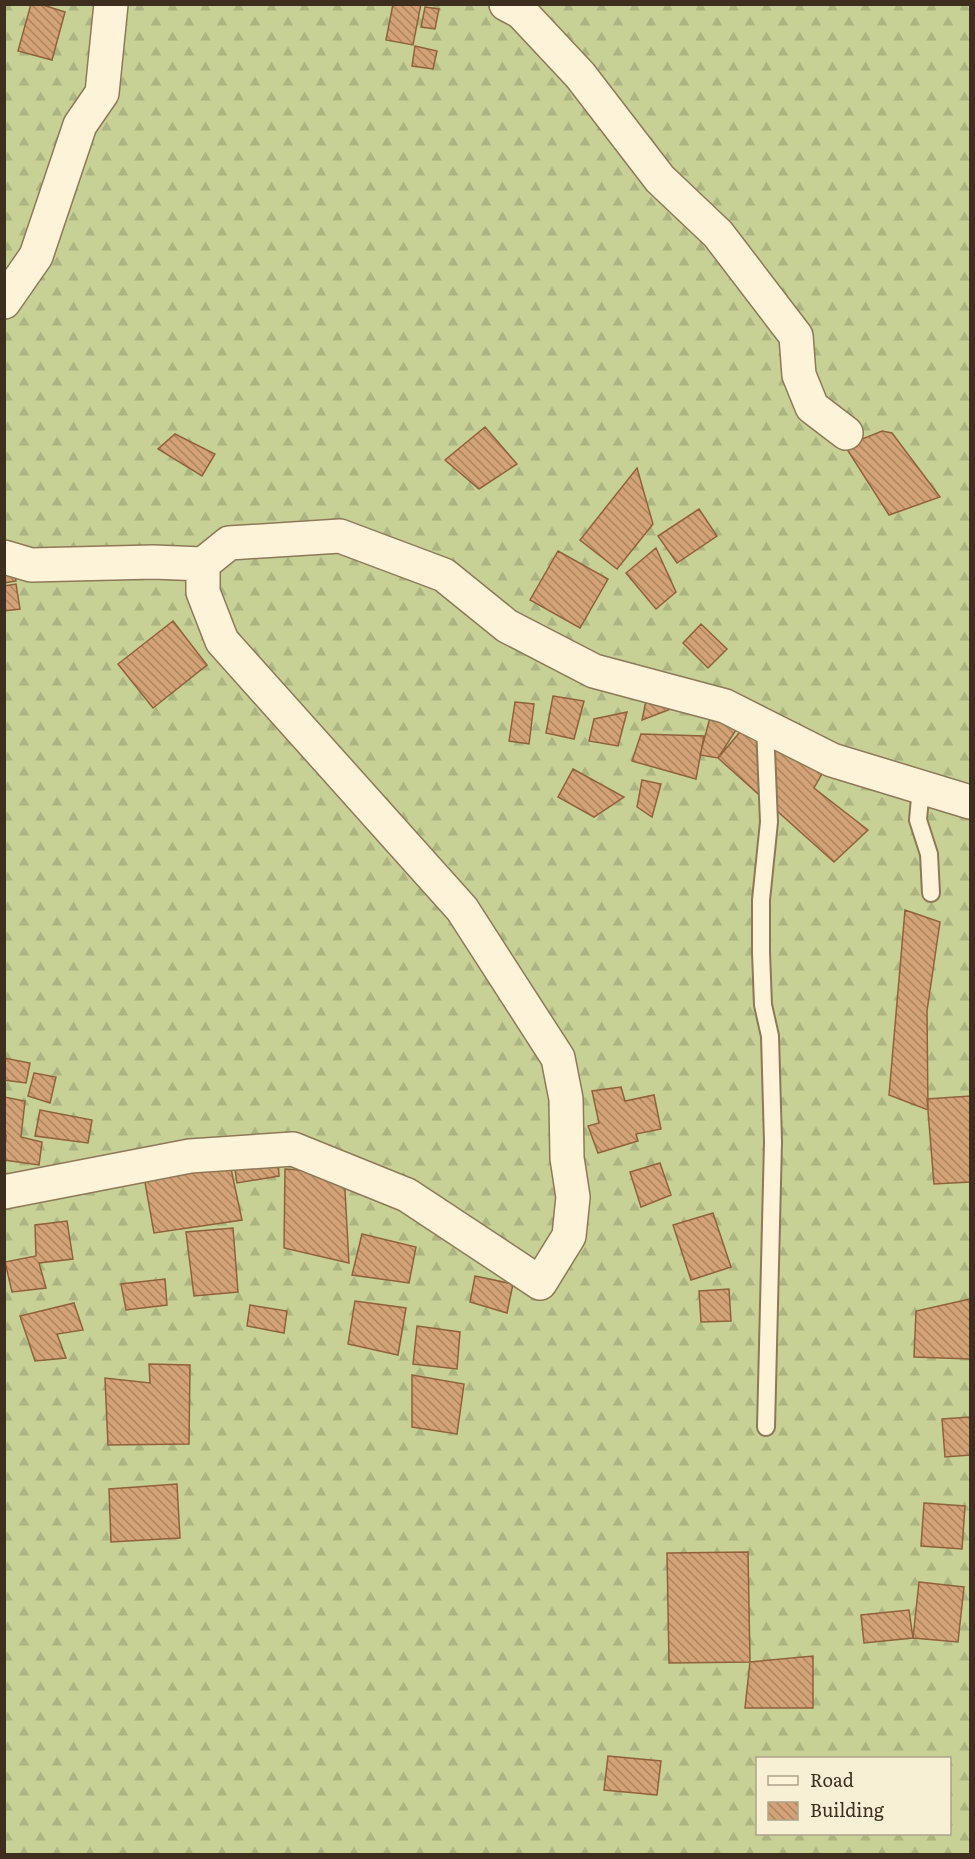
<svg xmlns="http://www.w3.org/2000/svg" width="975" height="1859" font-family="Literata,serif">
<defs>
<pattern id="forest-firs" width="22" height="20" patternUnits="userSpaceOnUse" patternTransform="scale(1.5)"><rect width="22" height="20" fill="#c7d196"/><path d="M5 1l3.5 6h-7zM16 11l3.5 6h-7z" fill="#acb481"/></pattern>
<pattern id="building-back-hatch" width="6" height="6" patternUnits="userSpaceOnUse" patternTransform="scale(1.5)"><rect width="6" height="6" fill="#d3a276"/><path d="M-1 5l2 2M0 0l6 6M5-1l2 2" fill="none" stroke="#ac8460"/></pattern>
</defs>
<rect width="100%" height="100%" fill="#f2e7c3"/>
<path fill="url(#forest-firs)" fill-rule="evenodd" d="M5 5H970V1854H5ZM758 1758H950V1834H758Z"/>
<path fill="url(#building-back-hatch)" stroke="#90623c" stroke-width="1.5" d="M31 4H40L65 12 52 60 18 51Z
M393 4H421L413 45 386 40Z
M425 7 439 9 435 29 421 27Z
M415 46 437 51 433 69 412 66Z
M485 427 517 464 479 489 445 460Z
M882 431 892 433 940 497 889 515 845 446Z
M175 434 215 454 202 476 158 449Z
M637 468 653 524 617 569 580 540Z
M699 509 717 536 677 563 658 536Z
M656 548 676 592 656 609 626 573Z
M12 551 16 581 4 583V552Z
M558 551 608 579 580 628 530 600Z
M16 584 20 609 4 611V586Z
M173 621 207 665 153 708 118 664Z
M701 624 727 649 708 668 683 643Z
M553 696 584 701 574 739 546 733Z
M647 696 676 707 642 720Z
M515 702 534 704 529 744 509 741Z
M627 712 618 746 589 741 594 719Z
M711 714 745 716 718 758 700 755Z
M745 726 823 772 814 788 868 830 834 862 718 758Z
M641 734 704 736 696 779 632 761Z
M573 769 624 797 594 817 558 797Z
M642 780 661 784 652 817 637 807Z
M905 910 940 922 927 1011 928 1110 889 1095Z
M4 1058 30 1063 26 1083 4 1080Z
M34 1073 56 1077 50 1103 28 1096Z
M621 1087 625 1101 654 1095 661 1129 636 1134 638 1141 598 1153 588 1126 599 1123 592 1091Z
M970 1096V1182L934 1184 927 1099Z
M4 1097 25 1101 21 1137 42 1142 39 1165 4 1160 6 1135 4 1134Z
M40 1110 92 1120 88 1143 35 1136Z
M278 1158 279 1176 237 1183 234 1163Z
M660 1163 671 1195 641 1207 630 1172Z
M230 1164 242 1220 154 1233 144 1177Z
M285 1169 344 1173 349 1263 284 1248Z
M713 1213 731 1267 691 1280 673 1225Z
M67 1221 73 1259 39 1263 46 1288 12 1292 5 1262 36 1256 35 1225Z
M233 1228 238 1292 194 1296 186 1232Z
M362 1234 416 1247 409 1283 352 1275Z
M475 1276 513 1284 507 1313 470 1302Z
M165 1279 167 1305 126 1310 121 1284Z
M729 1289 731 1321 701 1322 699 1291Z
M970 1299V1359L914 1357 916 1311Z
M355 1301 406 1308 398 1355 348 1344Z
M74 1303 83 1330 57 1334 66 1358 35 1361 20 1316Z
M250 1305 287 1311 284 1333 247 1326Z
M417 1326 460 1332 457 1369 413 1364Z
M149 1364 190 1365 189 1444 108 1445 105 1378 150 1383Z
M412 1375 464 1384 457 1434 412 1427Z
M970 1417V1455L945 1457 942 1419Z
M177 1484 180 1538 111 1542 109 1489Z
M924 1503 965 1506 962 1549 921 1546Z
M748 1552 750 1662 669 1663 667 1553Z
M919 1582 964 1587 958 1642 913 1638Z
M909 1610 913 1638 864 1643 861 1615Z
M813 1656V1708H745L750 1662Z
M608 1756 661 1761 657 1795 604 1790Z"/>
<g fill="none" stroke-linecap="round" stroke-linejoin="round">
<g stroke="#8e7858" stroke-width="20">
<path id="lane" d="M765 726 769 822 761 900V952L763 1005 770 1036 773 1142 766 1427
M921 787 918 820 929 854 931 893"/>
</g>
<g stroke="#8e7858" stroke-width="36">
<path id="street" d="M506 4 521 12 580 75 660 179 718 234 796 336 799 375 812 407 846 433
M4 302 36 256 80 125 102 93 111 4
M4 557 31 565 153 562 203 564
M4 1192 190 1156 293 1149 407 1195 540 1283 569 1236 573 1197 567 1158 566 1099 558 1058 462 909 222 641 203 592V564L229 543 340 536 444 575 507 626 594 671 725 706 832 760 970 802"/>
</g>
<use href="#lane" stroke="#fcf3d8" stroke-width="16"/>
<use href="#street" stroke="#fcf3d8" stroke-width="33"/>
</g>
<rect width="975" height="1859" fill="none" stroke="#3d2e1d" stroke-width="12"/>
<rect x="756" y="1757" width="195" height="78" fill="#f8f0d4" stroke="#ada28b" stroke-width="1.5"/>
<rect x="768" y="1776" width="30" height="9" fill="#fcf3d8" stroke="#ada28b" stroke-width="1.5"/>
<text x="810" y="1787" font-size="18" fill="#3d2e1d">Road</text>
<rect x="768" y="1802" width="30" height="18" fill="url(#building-back-hatch)" stroke="#ada28b" stroke-width="1.5"/>
<text x="810" y="1817" font-size="18" fill="#3d2e1d">Building</text>
</svg>
